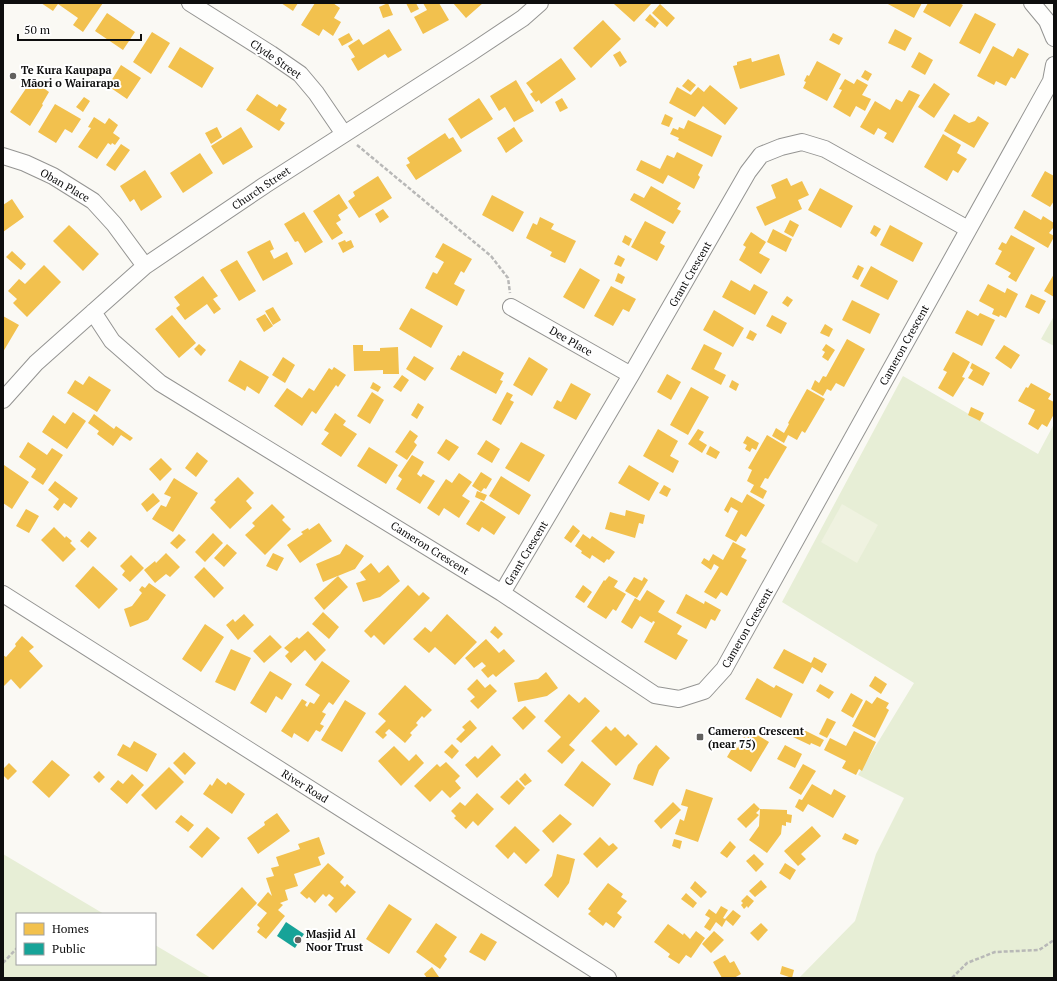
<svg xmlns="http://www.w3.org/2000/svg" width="1057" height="981" font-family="'PT Serif',serif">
<rect width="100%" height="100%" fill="#faf9f4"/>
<path fill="#e7eed6" d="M1054 316V346L1041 339Z
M903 376 1038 454 1054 424V978H799L855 921 876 854 904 798 858 775 914 683 782 602Z
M3 854 104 914H17V964H155V945L211 978H3Z"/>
<path fill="#eff2e0" d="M842 504 878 525 857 563 821 542Z"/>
<path fill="#f2c14e" d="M41 3H103L83 32 73 25 78 18 58 4 53 11Z
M281 3H298L293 11Z
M315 3H333L340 8 334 18 341 22 333 36 323 29 319 36 301 25Z
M388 3 393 15 383 18 379 7Z
M406 3H416L419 9 411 13Z
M423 3H439L449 20 423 34 414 17 427 10Z
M453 3H483L466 18Z
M615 3H652L634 22 614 4Z
M886 3H922L914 18Z
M928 3H959L963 5 950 27 923 12Z
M660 4 675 18 667 27 652 13Z
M107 13 135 32 123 50 95 31Z
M975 13 996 24 980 54 959 43Z
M650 14 659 23 655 28 645 20Z
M603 20 621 39 591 68 573 48Z
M389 29 402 50 388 58 385 54 358 71 351 59 355 57 348 46 359 39 363 45Z
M895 29 912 38 905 51 888 43Z
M152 32 170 43 151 74 133 62Z
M349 33 353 40 342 46 338 39Z
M833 33 843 38 839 45 829 40Z
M993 46 1013 57 1018 48 1029 54 1015 79 1011 77 1006 86 996 81 994 85 977 76Z
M180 47 214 68 202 88 168 67Z
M620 51 627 62 620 67 613 55Z
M919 52 933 60 925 75 911 67Z
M779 54 785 75 740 89 733 66 737 65V62L751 58 752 62Z
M561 58 576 79 541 104 539 100 536 102 530 94 533 92 526 83Z
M817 61 841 74 827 101 803 88 806 82 804 81 807 75 809 76Z
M121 65 141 78 127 99 108 86Z
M865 70 872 74 868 81 861 77Z
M688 79 696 85 690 92 682 86Z
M845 79 854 84 857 79 868 85 862 95 871 99 865 111 856 106 850 117 833 107 842 90 839 89Z
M516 80 534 111 514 122 505 107 499 111 490 96Z
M934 83 950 94 934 118 918 107Z
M29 84 35 88 38 84 49 92 42 104 43 105 30 126 10 112Z
M710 85 738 108 725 125 703 106 695 117 669 103 677 87 691 95 698 87 704 92Z
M909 90 920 95 893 143 884 138 887 133 878 128 874 135 860 127 875 101 890 110 896 99 902 102Z
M257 94 277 107 279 104 287 109 280 120 285 123 279 131 246 110Z
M84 97 90 101 83 112 76 107Z
M479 98 493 119 461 139 448 119Z
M562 98 568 108 560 112 555 102Z
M55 104 81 119 72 133 65 129 56 143 38 132Z
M665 114 673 118 669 127 661 124Z
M954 114 969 123 975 121 978 116 989 123 974 148 944 131Z
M94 117 105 124 109 118 118 125 113 133 120 138 115 145 112 143 111 145 108 143 97 159 78 147 91 128 88 127Z
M688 120 722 136 712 157 678 140 679 138 670 134 673 128 678 130 679 127 684 129Z
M217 127 222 137 211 144 205 133Z
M241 127 253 147 223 165 211 146Z
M514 127 523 141 506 153 497 138Z
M445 133 449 139 453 137 462 151 416 180 406 165 410 163 407 158Z
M943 134 961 145 957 153 967 159 958 173 953 170 947 181 924 167Z
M121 144 130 150 115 171 106 165Z
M677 152 703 165 698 175 700 177 694 189 668 175 663 184 636 170 641 160 660 169 667 155 674 158Z
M200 153 213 173 183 193 170 173Z
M145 170 162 197 141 211 134 199 130 202 120 186Z
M1045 171 1054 176V201L1050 207 1031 196Z
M378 176 392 198 359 218 348 201 355 196 353 192Z
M787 178 791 186 802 181 809 195 798 200 802 209 765 226 756 207 776 198 771 185Z
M651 186 681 203 677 209 681 211 673 224 630 200 634 193 644 198Z
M820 188 853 206 841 228 808 210Z
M339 194 348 208 338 215 341 220 336 223 343 233 332 240 313 211Z
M492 195 524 212 513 232 482 215Z
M12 199 24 217 3 232V205Z
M383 209 389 217 380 223 375 214Z
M1024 210 1041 220 1043 216 1054 223V228H1053L1049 233 1054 236V237L1048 248 1014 228Z
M304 212 323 242 305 253 298 241 295 242 284 224Z
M540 217 554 224 551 229 576 241 565 263 550 256 552 252 526 238 533 223 537 225Z
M790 220 799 225 793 237 784 232Z
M645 221 666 232 660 243 665 246 657 261 631 247Z
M69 225 99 254 83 271 53 241Z
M874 225 881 229 876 237 870 233Z
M890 225 923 243 913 262 880 245Z
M773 229 792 239 786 252 767 242Z
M751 232 766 242 759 253 770 259 761 274 739 260 746 247 743 245Z
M625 235 632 239 629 246 622 242Z
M1011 235 1035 248 1016 282 1008 277 1011 273 995 264 1002 251 998 249 1002 242 1006 244Z
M270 240 274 249 270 251 274 259 287 252 293 264 263 281 247 252Z
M345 240 346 242 351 240 354 247 343 253 338 243Z
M443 243 472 259 464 273 461 271 454 284 465 290 457 306 425 288 433 272 437 274 444 262 435 257Z
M12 251 26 264 21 270 6 257Z
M618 255 625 259 621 267 614 264Z
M237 260 256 291 239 301 220 270Z
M44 265 61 282 27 317 13 303 17 299 8 291 19 279 25 284Z
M858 265 864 268 858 280 852 277Z
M871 266 898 281 888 300 860 286Z
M580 268 600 280 584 309 563 297Z
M618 273 625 277 622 284 615 281Z
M1054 274V297L1044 291Z
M203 276 218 296 213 299 221 309 214 314 207 304 185 320 176 308 180 305 174 297Z
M731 280 750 291 754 284 768 292 755 315 722 297Z
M988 284 1005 293 1007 288 1018 294 1006 318 1000 315 999 317 992 314 994 309 979 301Z
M611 286 636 299 629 312 623 309 613 326 594 316Z
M1031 294 1046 301 1039 314 1025 307Z
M787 296 793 300 788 307 782 303Z
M852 300 880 314 870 334 842 320Z
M273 307 281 320 273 325 265 311Z
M411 308 443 326 431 348 399 329Z
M714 310 744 328 733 347 703 330Z
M967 310 978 316 980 313 995 320 982 346 955 333Z
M265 314 273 326 264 332 256 319Z
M172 315 196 343 179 358 155 329Z
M772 315 787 323 781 334 766 326Z
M3 316 19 325 3 352Z
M825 324 833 329 829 337 820 333Z
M750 330 757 334 753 341 746 338Z
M847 339 865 349 844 387 836 383 831 391 827 389 823 396 811 389 815 380 819 383 823 376 826 377Z
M199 344 206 350 201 356 194 349Z
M704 344 722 353 714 369 726 375 721 385 691 369Z
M826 344 835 350 828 361 822 357 825 352 822 350Z
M353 345H363V351H380V348L398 347 399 374H383V370L354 371Z
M1004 345 1020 355 1011 369 995 358Z
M463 351 504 373 500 380 503 381 496 394 450 369 458 355 460 356Z
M953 352 970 362 962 377 965 378 953 397 938 388 947 372 943 370Z
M414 356 434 368 425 381 406 369Z
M283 357 295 365 285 383 272 375Z
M529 357 548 369 532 396 513 385Z
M240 360 269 377 259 394 247 386 245 391 228 381Z
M972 363 990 373 983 386 968 378 973 370 970 368Z
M334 367 346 375 338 387 336 385 316 414 312 411 302 426 274 406 287 388 302 398 309 388 314 391 329 368 332 370Z
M667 374 681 382 671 400 657 392Z
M402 375 409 380 401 392 393 387Z
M89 376 111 390 97 412 67 393 75 380 83 385Z
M732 380 739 384 736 391 729 387Z
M373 382 381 387 378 392 370 388Z
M571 383 591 394 576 420 553 408 557 400 561 402Z
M1031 383 1051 394 1048 399 1054 402V414L1047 427 1042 424 1038 430 1028 424 1035 410 1018 401 1026 387 1028 388Z
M691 387 709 397 688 435 670 425Z
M807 389 825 399 805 433 802 431 797 440 788 435 784 443 772 436 776 428 784 433 789 424 788 423Z
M372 392 384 400 370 424 357 416Z
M507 392 513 395 510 400 514 402 501 425 492 420Z
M418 403 424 407 417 419 411 415Z
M971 407 984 413 980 421 968 415Z
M73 412 86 421 67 449 42 432 53 415 65 424Z
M335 413 346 421 343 425 357 434 341 457 321 444 329 433 324 430Z
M94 414 114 429 116 426 133 438 130 441 121 435 113 446 97 434 99 431 88 423Z
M658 429 678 441 670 456 679 461 673 473 643 456Z
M698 429 704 432 699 440 707 445 702 453 688 444Z
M410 430 418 436 414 442 417 445 407 460 395 452Z
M767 435 787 447 768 479 765 478 760 487 767 491 763 499 750 492 754 485 747 481 752 470 748 468Z
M747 436 759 443 756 450 752 448 750 452 745 449 747 445 743 443Z
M446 439 459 447 449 461 437 453Z
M486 440 500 449 492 463 477 454Z
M28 442 47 455 52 448 63 455 43 485 31 477 36 469 19 457Z
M521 442 545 455 529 482 505 468Z
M710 446 720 452 716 459 706 454Z
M369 447 398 465 386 484 357 466Z
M197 452 208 461 196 477 185 468Z
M412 455 424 462 417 474 421 477 423 474 435 481 420 504 396 489 402 479 398 476Z
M161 458 172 469 160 481 149 469Z
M4 465 29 482 12 509 3 503V467Z
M629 465 659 483 649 501 618 483Z
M481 472 492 479 486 489 484 488 481 492 472 486Z
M459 473 472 482 462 496 470 501 459 518 444 508 439 516 427 508 446 479 452 483Z
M501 476 531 495 519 515 489 496Z
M238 477 254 493 246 501 252 508 230 529 210 508 216 502 214 500Z
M174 478 198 493 173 532 152 519 161 505 166 507 171 497 164 494Z
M55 481 78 498 71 508 64 503 58 511 53 507 59 499 48 490Z
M664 485 671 489 667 497 659 493Z
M477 491 487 495 484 501 475 497Z
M153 493 160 501 147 512 141 504Z
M747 494 765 505 746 537 741 534 736 542 725 536 738 511 731 507 728 513 724 510 731 497 742 503Z
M481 501 506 517 494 535 482 527 479 532 466 524Z
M272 504 285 517 282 520 291 529 265 555 245 535 255 526 252 523Z
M26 509 39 516 29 533 16 526Z
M626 510 645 515 643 524 639 523 635 538 605 529 610 512 625 516Z
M319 523 332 541 300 563 287 545 303 534 301 532 308 528 309 530Z
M573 525 580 531 571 543 564 538Z
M54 527 65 538 66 536 72 541 70 543 76 549 63 562 41 540Z
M89 531 97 538 88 548 80 541Z
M213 533 223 543 205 562 195 552Z
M179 534 186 540 177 549 170 543Z
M583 534 590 539 592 536 615 552 609 560 607 559 604 563 592 555 590 559 581 553 582 551 575 546Z
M733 542 746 549 741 557 747 560 727 596 721 592 716 599 704 592 719 567 714 564 711 570 701 563 704 558 709 561 713 554 723 560Z
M227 544 237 553 224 567 214 558Z
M346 544 364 556 355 569 323 582 316 564 340 554Z
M166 553 180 567 170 577 166 574 155 583 144 570 155 561 156 563Z
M273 553 284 558 277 571 266 566Z
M131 555 144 568 130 582 122 575 125 571 120 566Z
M371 563 379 573 388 565 400 581 380 597 363 602 356 583 366 580 360 572Z
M93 566 118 589 99 609 75 586Z
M204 567 224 588 214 598 194 577Z
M338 576 348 587 324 610 314 598Z
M609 576 618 581 614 587 626 594 616 611 613 609 606 619 587 607 604 580 605 581Z
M634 577 642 581 644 577 648 580 637 598 625 591Z
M149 583 166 595 148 620 130 627 124 609 132 606 142 593 139 590 142 586 145 588Z
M408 585 419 596 423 592 430 598 384 645 374 635 371 638 364 631Z
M583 585 592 592 584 603 575 597Z
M647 590 665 601 658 612 682 626 677 634 688 640 676 660 644 642 655 622 653 621 652 623 640 616 632 629 621 622 635 598 640 601Z
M686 594 704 604 705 601 721 610 715 621 711 619 706 629 676 613Z
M323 612 339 627 329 639 312 624Z
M244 614 254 625 238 640 226 625 233 619 235 622Z
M447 614 477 642 455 665 435 647 429 653 413 639 425 627 431 632Z
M205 624 224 637 201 672 182 659Z
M495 626 503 634 498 639 490 632Z
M308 631 326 650 315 661 305 650 291 663 285 656 289 652 284 648 297 637 299 639Z
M270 635 282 647 264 663 253 651Z
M22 636 34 647 29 651 43 666 20 689 11 679 3 687V655L6 657 16 646 15 644Z
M486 639 499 653 504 649 515 661 496 677 493 674 488 678 481 670 486 666 482 662 474 668 465 658Z
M231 649 251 658 235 691 215 682Z
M784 649 811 663 814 657 827 664 822 673 812 667 803 684 773 668Z
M322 661 350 681 333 705 329 702 322 712 326 714 320 724 324 726 320 732 316 730 308 742 294 733 292 738 281 731 302 699 307 702 305 705 307 707 310 702 314 704 320 695 305 685Z
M270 671 292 684 282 700 276 696 266 713 250 703Z
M546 672 558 688 547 696 518 702 514 683 538 679Z
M875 676 887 684 881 694 869 686Z
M757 678 774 688 776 685 793 694 781 718 745 699Z
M477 679 485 688 490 684 497 691 478 709 470 701 475 697 467 689Z
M820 684 834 692 829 699 816 691Z
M405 685 432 710 424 718 422 716 416 723 418 725 410 733 412 735 405 743 389 729 385 733 387 735 383 739 375 732 386 721 378 714Z
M851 693 863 700 853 718 841 711Z
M569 694 579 703 585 697 600 711 569 745 575 750 562 764 547 751 561 737 544 721Z
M877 697 889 703 886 708 889 710 875 738 852 726 866 700 872 704Z
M345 700 366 713 342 752 321 740Z
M525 706 536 717 523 730 512 718Z
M827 718 836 722 827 738 819 734Z
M470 720 477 728 461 743 456 739 465 730 462 727Z
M606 726 611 731 615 727 625 737 628 734 638 744 616 766 591 741Z
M798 727 824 740 820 747 811 743 810 745 793 737Z
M751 731 769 742 751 772 727 757 734 745 738 748 744 737 747 739Z
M854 731 876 742 862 771 859 769 856 775 842 768 846 761 824 750 830 738 846 746Z
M134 741 157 754 147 772 117 755 123 744 130 748Z
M452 744 459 751 452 759 444 752Z
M492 745 501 755 477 778 465 765 475 756 478 759Z
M656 745 670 758 659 770 653 786 633 779 638 765Z
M785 745 802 754 795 768 777 759Z
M394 746 409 761 416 754 424 763 401 786 378 761Z
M184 752 196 763 185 775 173 763Z
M52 760 70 775 49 798 32 782Z
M582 761 611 784 593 807 564 785Z
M446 762 460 776 455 781 461 788 450 798 442 790 430 802 414 786 437 764 440 767Z
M9 763 17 771 8 780 3 775V769Z
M803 764 816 771 801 795 789 788Z
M169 767 184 782 156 810 141 795Z
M99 771 105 777 99 783 93 777Z
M525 773 532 781 525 786 519 779Z
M132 774 144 785 127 804 110 789 118 780 123 784Z
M217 778 226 785 228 782 245 794 232 814 203 794 210 784 212 786Z
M517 780 525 788 509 805 500 797Z
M812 784 831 795 834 789 846 796 833 818 808 804 803 812 795 807 799 799 802 800Z
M686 789 713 798 698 842 675 834 680 819 684 821 688 807 681 805Z
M477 793 494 809 478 826 473 821 466 829 454 818 456 816 451 811 460 802 465 806Z
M673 802 681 810 661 829 654 821Z
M754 803 760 809 756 813 759 815 746 828 737 819Z
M760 809 787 810V814L792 815 791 823 786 822V826L782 825 781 834 767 853 749 840 759 826Z
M277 813 290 831 258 854 247 838 265 825 264 822Z
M560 814 572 824 553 843 542 831Z
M181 815 194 825 188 832 175 822Z
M515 826 540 850 526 864 514 852 508 859 495 846Z
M812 826 821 836 801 854 806 859 798 866 784 851Z
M207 827 220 838 202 858 189 847Z
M845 833 859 840 856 845 842 839Z
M319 837 325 854 318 857 321 865 294 874 298 886 285 890 288 900 280 903 283 905 278 910 285 916 266 939 257 932 260 928 257 925 267 913 257 905 268 892 272 896 266 878 274 876 271 868 279 866 276 857 300 849 298 844Z
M600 837 609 846 613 843 618 848 597 868 583 854Z
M674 839 682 841 680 849 672 846Z
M730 841 736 847 727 858 720 853Z
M557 854 575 859 569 883 558 898 544 885 552 876Z
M754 854 764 864 756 872 746 861Z
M328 863 344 877 340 882 345 887 347 884 356 892 336 913 328 905 334 898 329 894 326 897 323 894 315 903 309 897 307 899 300 893Z
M785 863 796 870 790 880 779 873Z
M761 880 767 887 755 897 749 891Z
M695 881 707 892 701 898 690 888Z
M608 883 623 894 621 897 627 901 617 913 622 917 614 928 606 922 603 926 588 914 591 911 588 909Z
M242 887 257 903 213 950 196 935Z
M686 893 697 903 693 908 681 899Z
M747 895 754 901 748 908 747 906 744 909 741 905 743 903 741 901Z
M389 904 412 919 389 954 366 939Z
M721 906 728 910 723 918 725 919 733 910 741 916 733 926 726 920 722 927 716 922 710 931 704 927 710 918 705 915 709 909 716 914Z
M436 923 457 937 444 956 447 959 440 969 416 952Z
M761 923 768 930 758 941 750 933Z
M668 924 683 935 684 933 690 939 696 931 705 938 691 958 686 955 679 964 668 957 670 954 654 942Z
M714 931 724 940 711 953 702 944Z
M481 933 497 942 485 961 469 952Z
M725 955 730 963 734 961 741 974 734 978H722L713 962Z
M782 966 794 970 792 978 780 974Z
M432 967 439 977 438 978H427L424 974Z"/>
<path fill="#17a398" d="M286 922 304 934 295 948 277 936Z"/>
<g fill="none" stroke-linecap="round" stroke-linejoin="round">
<g stroke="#949492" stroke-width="18">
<path id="minor" d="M190 3 271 54 300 74 316 93 344 134
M1032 3 1047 21 1054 38
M3 156 25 163 53 176 93 201 114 224 145 266
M511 307 631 375
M93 312 112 341 160 383 502 593 655 695 679 699 704 691 724 669 1051 81 1054 65
M3 400 36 363 145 266 265 185 469 54 523 18 540 3
M502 593 631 375 748 172 761 155 781 147 802 142 825 149 968 229
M3 594 608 978"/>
</g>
<path stroke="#b8b8b7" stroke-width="2.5" stroke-dasharray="4 2" stroke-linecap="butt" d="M357 145 491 256 508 278 510 293
M3 963 17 948
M952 978 967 963 995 952 1039 950 1054 940"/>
<use href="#minor" stroke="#fefefd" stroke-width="16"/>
</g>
<g fill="#61605e" stroke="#fff" stroke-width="1.5">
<circle cx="13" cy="76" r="4"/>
<rect x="696" y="733" width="8" height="8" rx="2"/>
<circle cx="298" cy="940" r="4"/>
</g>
<g text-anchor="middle" stroke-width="4" stroke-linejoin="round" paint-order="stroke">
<g font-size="11" fill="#0e0e0e" stroke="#fff">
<text transform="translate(276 59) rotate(35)" y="4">Clyde Street</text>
<text transform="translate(65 185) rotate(30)" y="4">Oban Place</text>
<text transform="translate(261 188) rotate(-34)" y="4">Church Street</text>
<text transform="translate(690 274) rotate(-60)" y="4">Grant Crescent</text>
<text transform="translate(571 341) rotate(30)" y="4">Dee Place</text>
<text transform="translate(904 345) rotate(-61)" y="4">Cameron Crescent</text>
<text transform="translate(430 548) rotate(32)" y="4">Cameron Crescent</text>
<text transform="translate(526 553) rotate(-59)" y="4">Grant Crescent</text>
<text transform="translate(747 628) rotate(-60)" y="4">Cameron Crescent</text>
<text transform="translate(305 786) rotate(32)" y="4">River Road</text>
</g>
<g font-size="11" font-weight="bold" fill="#0e0e0e" stroke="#fff" text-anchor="start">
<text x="21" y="74">Te Kura Kaupapa<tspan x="21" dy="13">Māori o Wairarapa</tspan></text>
<text x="708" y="735">Cameron Crescent<tspan x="708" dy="13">(near 75)</tspan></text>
<text x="306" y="938">Masjid Al<tspan x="306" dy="13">Noor Trust</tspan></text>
</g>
</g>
<rect width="1057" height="981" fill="none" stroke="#0e0e0e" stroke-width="8"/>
<rect x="16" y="913" width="140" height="52" fill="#ffffff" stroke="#9f9f9f"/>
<rect x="24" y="923" width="20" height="12" fill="#f2c14e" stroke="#9f9f9f"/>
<text x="52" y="933" font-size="12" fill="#0e0e0e">Homes</text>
<rect x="24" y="943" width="20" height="12" fill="#17a398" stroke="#9f9f9f"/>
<text x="52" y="953" font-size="12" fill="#0e0e0e">Public</text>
<path d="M18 34v6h123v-6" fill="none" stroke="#0e0e0e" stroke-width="2"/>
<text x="24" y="34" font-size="12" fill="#0e0e0e" stroke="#ffffff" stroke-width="3" paint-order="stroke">50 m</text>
</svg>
